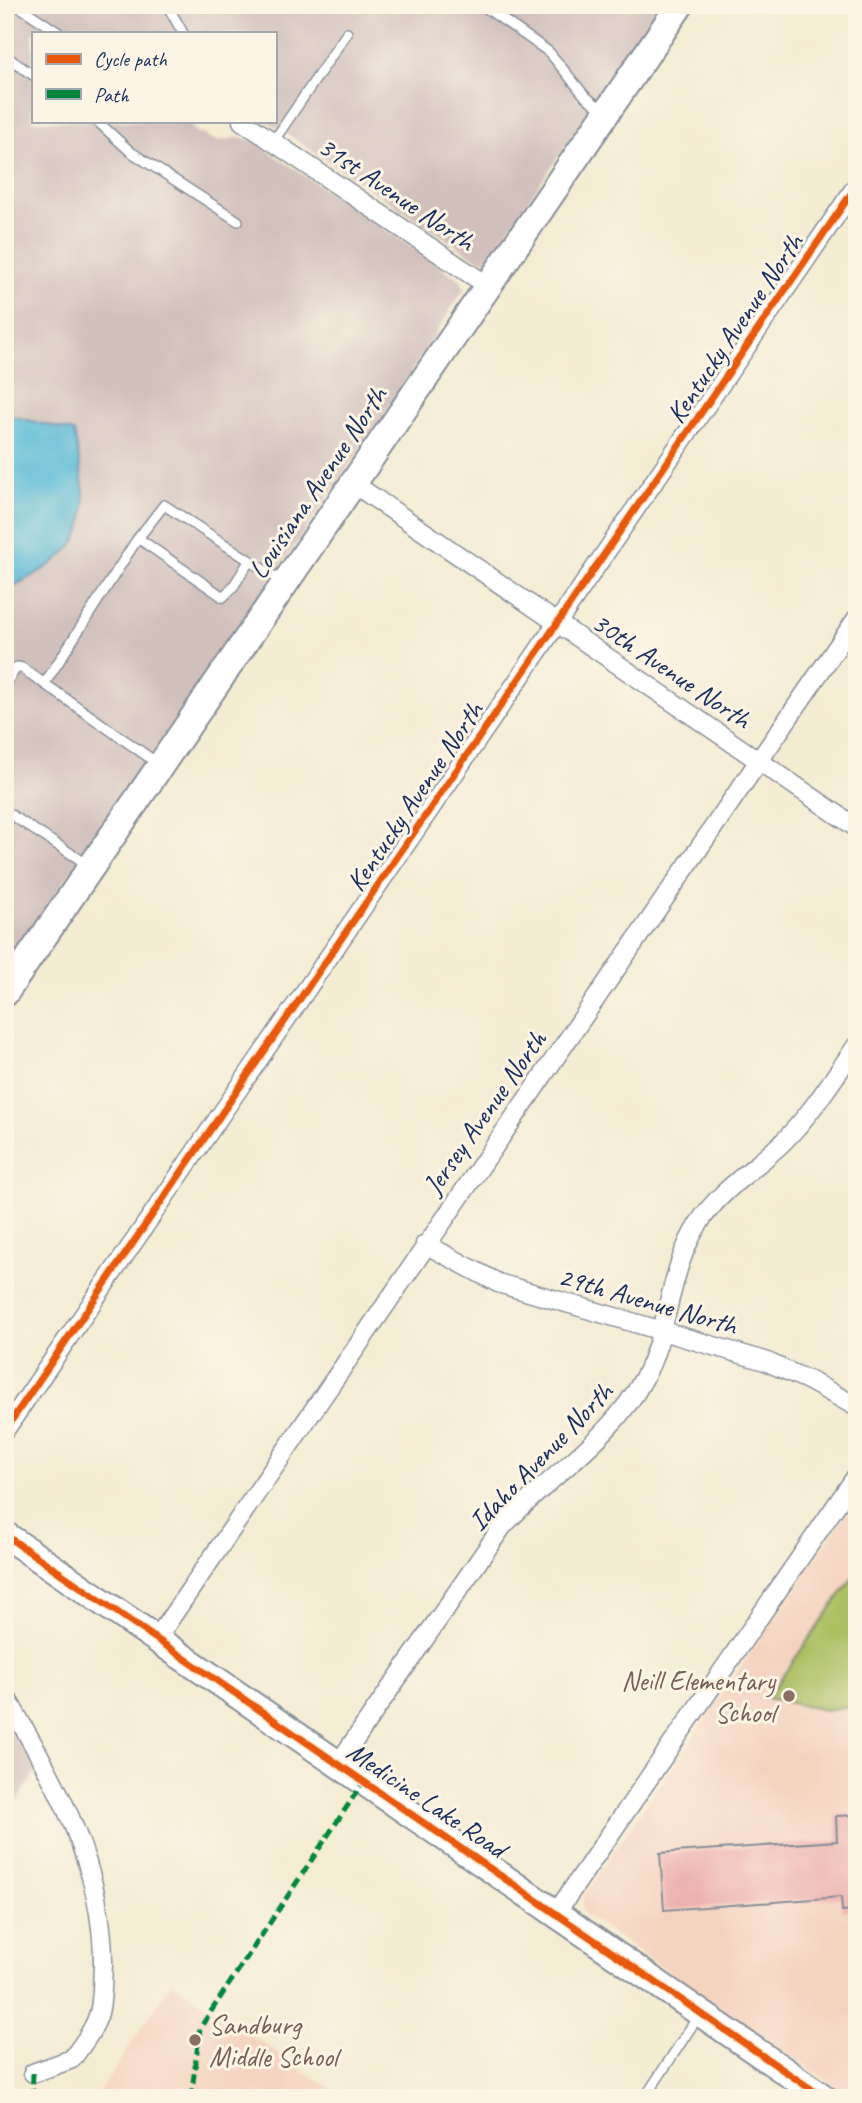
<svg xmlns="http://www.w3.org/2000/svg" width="862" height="2103" font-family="Caveat,sans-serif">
<rect width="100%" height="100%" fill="#fcf5e5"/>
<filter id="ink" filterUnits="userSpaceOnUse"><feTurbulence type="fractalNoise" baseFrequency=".0143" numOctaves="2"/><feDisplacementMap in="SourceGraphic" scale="14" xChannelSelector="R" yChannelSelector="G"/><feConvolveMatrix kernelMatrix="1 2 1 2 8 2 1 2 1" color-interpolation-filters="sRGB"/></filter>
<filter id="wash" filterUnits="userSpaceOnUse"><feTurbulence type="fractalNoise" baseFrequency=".00686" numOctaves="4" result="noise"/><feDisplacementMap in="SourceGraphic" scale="28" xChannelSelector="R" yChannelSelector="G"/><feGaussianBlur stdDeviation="1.57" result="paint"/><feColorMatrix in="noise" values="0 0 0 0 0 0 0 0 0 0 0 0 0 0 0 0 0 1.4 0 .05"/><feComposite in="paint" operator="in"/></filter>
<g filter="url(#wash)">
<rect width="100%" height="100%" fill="#f4ecd3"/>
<path fill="#f5d3c1" d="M857 1498V2098H852L585 1915 582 1905 584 1895Z
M172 1982 344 2098H95Z"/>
<path fill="#d1c0bc" d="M5 5H663L488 259 480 261 267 121H275V33H33V121H187L195 131 217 141 241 137 253 141 461 280 464 289 381 420 5 968Z
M5 1713 37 1770 5 1820Z"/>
<path fill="#acbf62" stroke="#647760" stroke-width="2" d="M853 1577H857V1705L825 1710 767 1698Z"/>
<path fill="#58bad7" stroke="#3a749a" stroke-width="2" d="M5 414 74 432C91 526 98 545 5 590Z"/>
<g id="blocks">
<path fill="#edb1af" d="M857 1815V1910L842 1911 841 1897 664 1910 660 1853 837 1841 836 1816Z"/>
</g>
</g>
<g filter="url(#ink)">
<use href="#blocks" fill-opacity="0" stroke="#888e98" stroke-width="2"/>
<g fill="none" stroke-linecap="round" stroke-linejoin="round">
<g stroke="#888e98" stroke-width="12">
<path id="lane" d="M17 5 59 33
M167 5 183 33
M482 5 549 52 585 96 605 112
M5 56 33 75
M97 121 131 152 238 221
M273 142 347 33
M138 538 223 597 233 587 250 560
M45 683 136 541 164 505 281 581
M5 684 17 667 22 668 157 763
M5 811 90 866
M646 2096 699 2015"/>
</g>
<g stroke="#888e98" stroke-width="21">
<path id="street" d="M242 121 488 286
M354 484 857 828
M425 1244 498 1283 765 1361 810 1381 857 1407
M5 1430 857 185
M157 1638 857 618
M5 1695C54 1780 104 1864 103 1965 102 1980 103 1997 99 2013 94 2030 82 2045 72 2059L33 2073
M338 1764 502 1527C548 1476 612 1439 644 1378 670 1329 668 1270 699 1223 720 1190 755 1169 783 1142 812 1113 833 1079 857 1045
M556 1913 857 1475"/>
</g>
<g stroke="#888e98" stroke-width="30">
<path id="secondary" d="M5 993 680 5
M5 1535 824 2098"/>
</g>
<use href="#lane" stroke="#fff" stroke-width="9"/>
<use href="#street" stroke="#fff" stroke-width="18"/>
<use href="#secondary" stroke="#fff" stroke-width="26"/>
<path stroke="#00873e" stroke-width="5" stroke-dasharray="10 5" stroke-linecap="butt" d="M32 2098 33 2073
M191 2098 200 2028 364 1781"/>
<g stroke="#fcf5e5" stroke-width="11">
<path id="cycleway" d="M5 1430 857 185
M5 1535 824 2098"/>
</g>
<use href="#cycleway" stroke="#e8590c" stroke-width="7"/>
</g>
</g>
<g fill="#8d6e63" stroke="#fcf5e5" stroke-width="2.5">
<circle cx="789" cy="1696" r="7"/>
<circle cx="195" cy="2040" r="7"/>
</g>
<g text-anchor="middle" stroke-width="6" stroke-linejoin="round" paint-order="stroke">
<g font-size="28" fill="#1b2f5e" stroke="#fcf5e5">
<text transform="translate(397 193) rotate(34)" y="10">31st Avenue North</text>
<text transform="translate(734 328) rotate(-56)" y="10">Kentucky Avenue North</text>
<text transform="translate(317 482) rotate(-56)" y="10">Louisiana Avenue North</text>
<text transform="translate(672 670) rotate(34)" y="10">30th Avenue North</text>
<text transform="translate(414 796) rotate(-56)" y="10">Kentucky Avenue North</text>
<text transform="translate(484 1112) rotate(-55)" y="10">Jersey Avenue North</text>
<text transform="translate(648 1300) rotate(16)" y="10">29th Avenue North</text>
<text transform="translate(540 1456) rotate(-46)" y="10">Idaho Avenue North</text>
<text transform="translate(427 1799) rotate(34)" y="10">Medicine Lake Road</text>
</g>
<g font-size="28" fill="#785e54" stroke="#fcf5e5" text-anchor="end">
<text x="775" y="1690">Neill Elementary<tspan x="775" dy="32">School</tspan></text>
<text x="209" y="2034" text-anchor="start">Sandburg<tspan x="209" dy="32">Middle School</tspan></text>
</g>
</g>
<rect width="862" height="2103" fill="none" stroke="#fcf5e5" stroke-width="28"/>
<rect x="32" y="32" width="245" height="91" fill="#fcf5e5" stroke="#a2a6af" stroke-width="2"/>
<rect x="46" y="54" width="35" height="10" fill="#e8590c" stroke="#a2a6af" stroke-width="2"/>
<text x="94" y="66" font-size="21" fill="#1b2f5e">Cycle path</text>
<rect x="46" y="89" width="35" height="10" fill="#00873e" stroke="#a2a6af" stroke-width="2"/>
<text x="94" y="102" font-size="21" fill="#1b2f5e">Path</text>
</svg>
